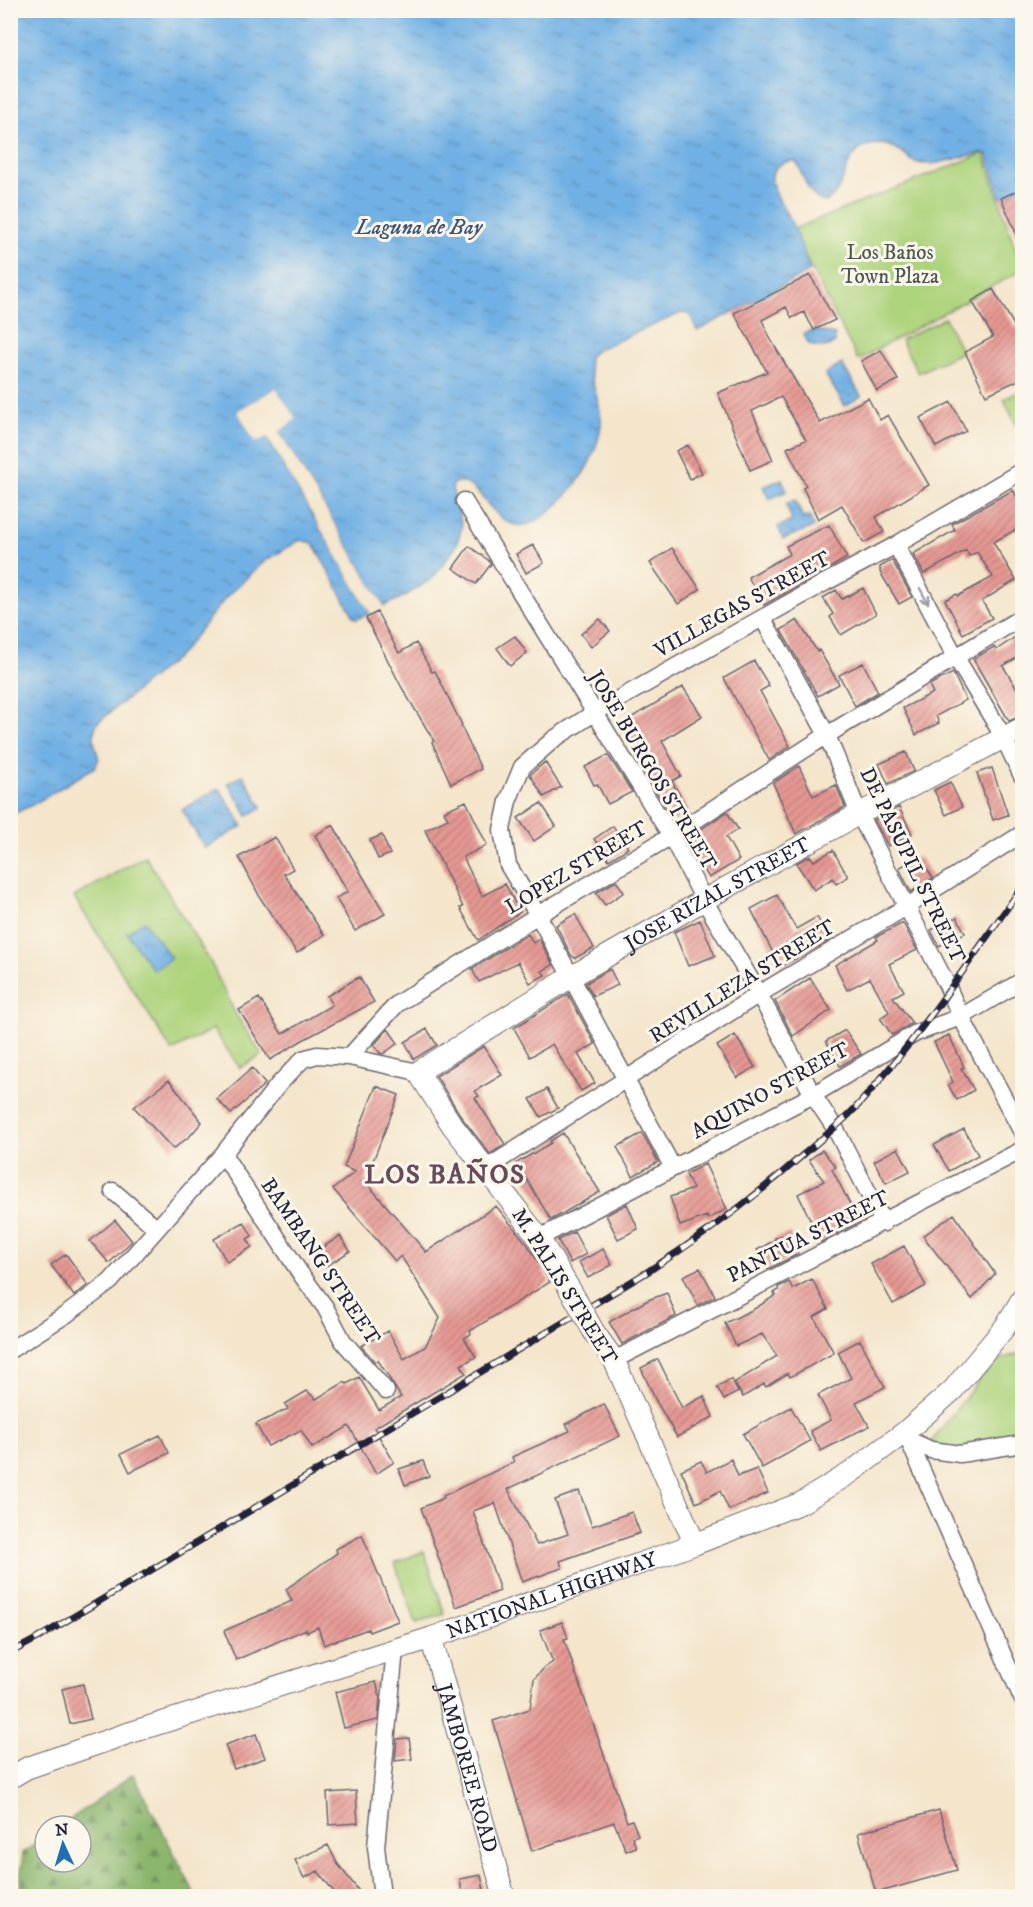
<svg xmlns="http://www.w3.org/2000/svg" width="1033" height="1907" font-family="'IM FELL DW Pica',serif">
<defs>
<pattern id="forest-firs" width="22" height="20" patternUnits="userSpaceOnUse" patternTransform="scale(1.5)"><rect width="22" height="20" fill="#8ab56c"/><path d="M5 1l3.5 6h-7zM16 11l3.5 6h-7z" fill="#70935a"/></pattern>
<pattern id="water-ripples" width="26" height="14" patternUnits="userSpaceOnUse" patternTransform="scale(1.5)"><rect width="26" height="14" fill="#71b0e4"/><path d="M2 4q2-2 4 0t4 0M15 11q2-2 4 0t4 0" fill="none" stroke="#5c8fba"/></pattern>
<pattern id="building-hatch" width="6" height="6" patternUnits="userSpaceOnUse" patternTransform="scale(1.5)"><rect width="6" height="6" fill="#e69893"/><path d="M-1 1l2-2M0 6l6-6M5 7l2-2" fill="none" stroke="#ba7c79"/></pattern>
</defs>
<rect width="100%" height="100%" fill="#fbf7ec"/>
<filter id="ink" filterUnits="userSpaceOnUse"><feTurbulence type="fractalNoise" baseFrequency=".0167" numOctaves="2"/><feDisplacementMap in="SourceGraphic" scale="12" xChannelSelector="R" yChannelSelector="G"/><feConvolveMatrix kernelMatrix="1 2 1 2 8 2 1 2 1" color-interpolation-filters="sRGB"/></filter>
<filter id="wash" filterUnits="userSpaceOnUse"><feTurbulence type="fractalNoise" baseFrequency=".008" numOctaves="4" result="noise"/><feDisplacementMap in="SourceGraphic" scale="24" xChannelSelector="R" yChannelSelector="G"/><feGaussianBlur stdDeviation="1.35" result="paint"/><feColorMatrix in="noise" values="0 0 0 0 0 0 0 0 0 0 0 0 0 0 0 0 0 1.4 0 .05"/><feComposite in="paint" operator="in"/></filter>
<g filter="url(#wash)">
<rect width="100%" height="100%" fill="#f4e5cb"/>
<path fill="url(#forest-firs)" stroke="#566c54" stroke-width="1.5" d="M133 1774 196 1896H19L23 1853 45 1837V1862H81V1826H61Z"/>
<path fill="#add37c" stroke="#687a5c" stroke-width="1.5" d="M984 153 1022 270 858 360 800 246 794 229Z
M945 318 962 352 918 373 901 340Z
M1022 390V438L1004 399Z
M145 856 210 961 235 1013 262 1055 240 1068 213 1029 172 1051 74 897Z
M1022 1352V1451L922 1454 993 1362Z
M424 1551 445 1614 416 1623 395 1563Z"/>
<path fill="url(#water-ripples)" stroke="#4a6990" stroke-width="1.5" d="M11 11H1022V193L1020 189 1001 198 987 154 984 153C963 154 935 169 915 162 909 160 906 154 900 151 888 143 868 141 857 152 841 167 847 189 825 202 809 199 803 176 797 162 788 159 773 165 772 176 771 191 788 214 794 228 800 242 805 257 810 271L697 331 690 314 681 313 596 350C594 353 591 354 589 357 585 367 603 407 601 424 599 446 588 469 574 486 499 580 491 475 455 482L452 487 453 492 462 526 456 547 433 578 405 596 384 606 279 431 295 419 276 388 237 411 255 441 266 436 370 613 357 619 354 617 313 543 300 540 265 561 227 596 180 655 97 723C91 736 95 746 99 759L95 767 34 804 11 815Z
M816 330 835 335V343C827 348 816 348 808 343L804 334 807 332Z
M842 364 861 396 845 406 825 374Z
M782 479 787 491 769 499 763 487Z
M795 500 803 518 809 516 814 527 783 539 778 527 792 521 786 504Z
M243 775 262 807 248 816 228 783Z
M219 788 243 826 205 848 182 810Z
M144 921 171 958 153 970 127 933Z"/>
<path fill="#f4e5cb" d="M276 388 296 419 279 432 384 606 381 607 276 432 277 429 292 418 275 392 241 412 256 438 266 434 269 435 372 611 370 613 267 437 255 442 237 411Z"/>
<g id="blocks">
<path fill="url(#building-hatch)" d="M1023 188V249L1001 198Z
M810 275 835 320 814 330 804 312 792 318 786 307 762 320 771 340 820 423 868 398 880 420 888 415 929 485 876 517 884 532 864 543 842 505 818 519 803 488 806 486 787 448 806 440 781 397 752 411 773 460 750 470 718 393 767 372 734 313Z
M993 289 1015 327 1023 323V378L986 395 965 352 993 337 972 301Z
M881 350 898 380 877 391 861 361Z
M951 402 966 431 936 447 920 418Z
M688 445 702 473 690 479 676 451Z
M1013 490 1023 507V526L993 542 1016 580 982 601 992 618 963 634 945 600 957 594 958 596 993 577 977 552 969 556 966 550 924 574 913 554 955 530 952 524Z
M829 525 847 558 764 605 748 577 790 554 786 546Z
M533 545 544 563 526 573 516 554Z
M469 546 488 560 491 564 476 584 453 568Z
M672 548 700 589 678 604 650 563Z
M892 560 912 597 899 604 880 572V567Z
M863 588 876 614 841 635 830 617 833 614 823 598 836 590 842 599Z
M377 612 399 653 416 643 432 672 435 671 462 725 461 726 481 769 451 784 432 742 434 741 402 688 366 618Z
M600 619 610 631 591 647 581 634Z
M797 620 817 651 819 650 839 684 818 696 781 630Z
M1023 632V654L1003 666 1023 699V715L1009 721 973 659 994 647 996 650Z
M515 636 527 653 510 666 497 648Z
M754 661 769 686 760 691 790 746 769 760 724 678Z
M863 663 878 692 855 706 839 675Z
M953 673 966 700 936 716 939 723 916 735 903 708 933 693 929 685Z
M683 687 702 716 662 741 681 776 672 781 689 812 674 821 643 770 648 768 622 723Z
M906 752 914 771 888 784 879 764Z
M608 755 632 792 608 804 597 784 594 785 585 767Z
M545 762 561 787 544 797 530 775Z
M799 766 813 796 836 785 845 807 796 834 773 783Z
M992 768 1008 815 993 820 977 773Z
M950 782 962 807 946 815 934 790Z
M466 801 487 845 463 857 482 896 505 884 520 912 478 940 460 908 463 907 425 830 448 819 444 811Z
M541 803 556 826 534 841 518 818Z
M899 807 912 834 888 846 874 820Z
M727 812 738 829 726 837 739 860 709 878 696 856 694 858 685 840Z
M333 825 385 914 355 931 336 898 348 892 315 835Z
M613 826 628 848 609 860 594 839Z
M382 835 390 854 378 859 370 840Z
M275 837 293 869 284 874 324 935 297 953 261 899 239 857Z
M833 850 848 877 836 884 833 878 814 890 796 863 810 856 814 861Z
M919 856 933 878 911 892 899 868Z
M616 881 624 892 605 905 596 893Z
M777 895 796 929 817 917 830 940 780 967 751 909Z
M575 914 594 948 575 958 571 955 556 925Z
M957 917 965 933 939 946 931 930Z
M700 920 715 956 688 966 674 932Z
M903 923 917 950 889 964 904 991 893 997 912 1023 892 1035 880 1018 889 1012 870 978 847 990 835 965 878 940 876 937Z
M528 934 533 943 539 939 553 965 542 971 545 975 530 983 518 962 479 982 472 969Z
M610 969 618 985 593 996 586 983Z
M359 977 374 1002 301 1041 270 1060 239 1010 259 998 282 1034 332 1005 327 996Z
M810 978 831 1010 793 1036 775 1001Z
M568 994 595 1044 578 1054 595 1083 581 1091 552 1044 530 1057 514 1028Z
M388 1029 398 1043 383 1054 380 1053 374 1045Z
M427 1029 437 1045 414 1059 405 1042Z
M845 1030 861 1054 840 1066 826 1041Z
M735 1035 755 1067 737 1078 717 1046Z
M949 1035 964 1067 961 1068 974 1090 957 1100 948 1085 953 1082 934 1042Z
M484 1046 502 1075 475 1091 479 1096 475 1098 505 1144 490 1154 462 1118 436 1076Z
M252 1068 265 1084 231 1114 217 1099Z
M169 1080 202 1122 190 1136 173 1149 134 1107Z
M376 1086 399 1095 365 1181 426 1252 496 1206 528 1245 550 1282 470 1331 471 1334 464 1338 476 1357 461 1365 466 1373 374 1428 394 1462 376 1474 349 1426 312 1448 301 1430 268 1446 256 1424 288 1409 285 1404 307 1391 316 1399 345 1382 347 1384 359 1377 379 1410 401 1397 378 1360 375 1362 361 1346 388 1331 404 1359 425 1347 440 1318 401 1256 395 1261 333 1189 355 1172 344 1167Z
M547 1089 558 1108 541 1117 530 1099Z
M964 1129 978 1155 949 1171 934 1145Z
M563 1133 600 1192 551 1220 524 1175 522 1176 515 1164 551 1143 550 1141Z
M642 1133 658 1162 633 1176 617 1147Z
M898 1148 910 1171 886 1183 874 1161Z
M822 1150 836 1167 832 1169 859 1222 821 1242 798 1194 824 1181 809 1160Z
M705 1164 727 1209 708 1219 707 1216 680 1226 670 1197 693 1189 686 1174Z
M627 1204 638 1229 618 1239 606 1215Z
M954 1214 995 1274 972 1299 923 1236Z
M115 1220 132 1241 109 1263 90 1241Z
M244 1222 252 1236 247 1239 252 1247 227 1262 214 1239Z
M574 1232 586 1254 570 1263 558 1240Z
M791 1233 798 1254 768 1269 757 1250 775 1240V1238Z
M340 1236 350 1251 324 1268 314 1253Z
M904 1246 926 1286 893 1304 871 1264Z
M603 1249 612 1265 588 1278 579 1262Z
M66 1254 88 1285 74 1296 51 1265Z
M700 1268 715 1296 698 1305 683 1276Z
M812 1279 828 1309 814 1317 834 1353 790 1377 788 1373 766 1387 764 1384 743 1397 734 1383 777 1356 762 1334 736 1346 725 1323 756 1308 776 1295 774 1293 779 1290 778 1287 789 1282 793 1289Z
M667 1293 676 1316 622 1344 609 1322 648 1300Z
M860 1340 885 1387 856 1402 869 1426 821 1451 810 1431 831 1420 818 1395 851 1378 838 1352Z
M658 1359 682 1408 704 1396 713 1417 677 1437 656 1401 641 1368Z
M731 1379 738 1392 724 1400 717 1387Z
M604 1404 620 1436 508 1489 537 1545 568 1534 555 1500 579 1491 592 1526 632 1512 640 1533 560 1561 562 1568 522 1582 495 1503 473 1511 500 1591 456 1607 421 1508 444 1498 443 1496 514 1462 512 1457 570 1431 566 1424Z
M791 1407 810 1441 762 1468 743 1434Z
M160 1435 169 1453 130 1472 121 1454Z
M731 1459 738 1476 757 1469 768 1493 729 1510 720 1491 696 1503 681 1470 701 1461 707 1472Z
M423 1461 429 1476 405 1485 399 1469Z
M362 1535 398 1621 369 1632 368 1629 324 1645 318 1627 307 1632 306 1629 236 1660 224 1631 292 1601 286 1589 337 1553 336 1549Z
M562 1622 568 1638 564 1639 627 1822 632 1820 638 1835 632 1837 636 1847 626 1851 614 1822 532 1851 493 1721 530 1709 534 1679 544 1668 553 1662 540 1630Z
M376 1682 380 1697 378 1720 344 1728 335 1692Z
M83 1684 91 1719 70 1724 62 1689Z
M256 1734 265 1758 234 1769 225 1745Z
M409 1738 412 1759 395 1761 397 1739Z
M356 1791 358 1823 329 1825 327 1793Z
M939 1810 957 1870 876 1893 858 1833Z
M328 1845 337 1863 363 1896H337L318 1871 304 1878 295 1860Z
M481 1875 484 1890 462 1894 460 1879Z"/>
</g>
</g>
<g filter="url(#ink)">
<use href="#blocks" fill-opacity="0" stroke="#6c666d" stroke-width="1.5"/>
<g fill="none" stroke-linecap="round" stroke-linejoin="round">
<g stroke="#6c666d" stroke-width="19">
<path id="minor" d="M464 501 671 836 704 900 759 994 813 1095 835 1128 884 1223
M896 545 955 656 1003 736 1022 776
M763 619 827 735 859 814 947 985 961 1017 1022 1132
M349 1057 397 1004 538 915 671 836 827 735 1022 617
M223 1154 300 1273 325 1307 343 1341 386 1391
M487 1168 759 994 906 907 1022 834
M673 1168 538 915 508 865 502 830 508 801 522 767 554 739 594 713 826 582 896 545 1022 471
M113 1191 156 1228
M539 1238 813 1095 916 1033 961 1017 1022 981
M10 1350 67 1314 110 1282 223 1154 279 1084 303 1059 317 1055 349 1057 418 1072
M614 1360 1022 1150
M905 1432 1022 1698
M909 1440 931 1450 960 1454 1022 1444
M382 1896 376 1847 395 1649"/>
</g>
<g stroke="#6c666d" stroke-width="23">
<g id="major">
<path id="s1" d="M575 1298 539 1238 452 1125 418 1072 571 977 704 900 859 814 1022 728"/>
<path d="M594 1332 614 1360 695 1544"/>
<path id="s2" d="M431 1638 504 1896"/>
<path id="s3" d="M10 1778 27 1768 126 1734 431 1638 695 1544 801 1503 850 1473 905 1432 952 1391 1005 1327 1022 1299"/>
</g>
</g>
<use href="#minor" stroke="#fff" stroke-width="16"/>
<use href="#major" stroke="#fff" stroke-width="21"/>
<g stroke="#22223b" stroke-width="7">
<path id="rail" d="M10 1653 38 1638 644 1274C701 1238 754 1198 804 1154 826 1135 849 1117 867 1095 924 1030 972 957 1022 887"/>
</g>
<use href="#rail" stroke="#fbf7ec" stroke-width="4.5" stroke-dasharray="14" stroke-linecap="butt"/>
<g stroke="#6c666d" stroke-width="23" stroke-linecap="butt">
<path id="major-bridge" d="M575 1298 594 1332"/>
</g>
<use href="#major-bridge" stroke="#fff" stroke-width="21"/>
</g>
<defs><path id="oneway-shaft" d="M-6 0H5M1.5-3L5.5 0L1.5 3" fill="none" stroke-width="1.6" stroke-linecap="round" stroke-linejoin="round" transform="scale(1.5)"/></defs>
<use stroke="#9c9ca7" href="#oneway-shaft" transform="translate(924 596) rotate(62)"/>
</g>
<g text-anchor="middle" stroke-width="6" stroke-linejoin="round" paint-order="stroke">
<g font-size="21" fill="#4c574e" stroke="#fbf7ec">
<text x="890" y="259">Los Baños<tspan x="890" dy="24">Town Plaza</tspan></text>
</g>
<g font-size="21" fill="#22223b" stroke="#fbf7ec">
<text transform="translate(742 604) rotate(-29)" y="7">VILLEGAS STREET</text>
<text transform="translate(653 770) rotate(59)" y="7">JOSE BURGOS STREET</text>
<text transform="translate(913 865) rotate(64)" y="7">DE PASUPIL STREET</text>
<text transform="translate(576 867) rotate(-31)" y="7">LOPEZ STREET</text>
<text dy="7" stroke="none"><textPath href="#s1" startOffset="624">JOSE RIZAL STREET</textPath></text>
<text transform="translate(742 981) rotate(-32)" y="7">REVILLEZA STREET</text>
<text transform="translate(770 1090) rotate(-29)" y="7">AQUINO STREET</text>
<text transform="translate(808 1236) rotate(-27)" y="7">PANTUA STREET</text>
<text transform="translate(321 1261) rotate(56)" y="7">BAMBANG STREET</text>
<text transform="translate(565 1286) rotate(58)" y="7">M. PALIS STREET</text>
<text dy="7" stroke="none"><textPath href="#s3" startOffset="572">NATIONAL HIGHWAY</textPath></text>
<text dy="7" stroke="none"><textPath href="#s2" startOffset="135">JAMBOREE ROAD</textPath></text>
</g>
<g font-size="22" font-style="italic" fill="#3e5476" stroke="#fbf7ec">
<text x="419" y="234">Laguna de Bay</text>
</g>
<g font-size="27" font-weight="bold" letter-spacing="1.5" fill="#674b5a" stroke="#fbf7ec">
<text x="445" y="1183">LOS BAÑOS</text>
</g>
</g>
<rect width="1033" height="1907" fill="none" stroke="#fbf7ec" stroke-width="36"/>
<g transform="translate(63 1844) rotate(356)"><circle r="28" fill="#fbf7ec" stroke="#a4a2a5" stroke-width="1.5"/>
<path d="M0-4.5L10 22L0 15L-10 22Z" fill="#1f6fb2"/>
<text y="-9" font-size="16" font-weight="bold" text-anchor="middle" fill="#22223b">N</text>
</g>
</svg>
